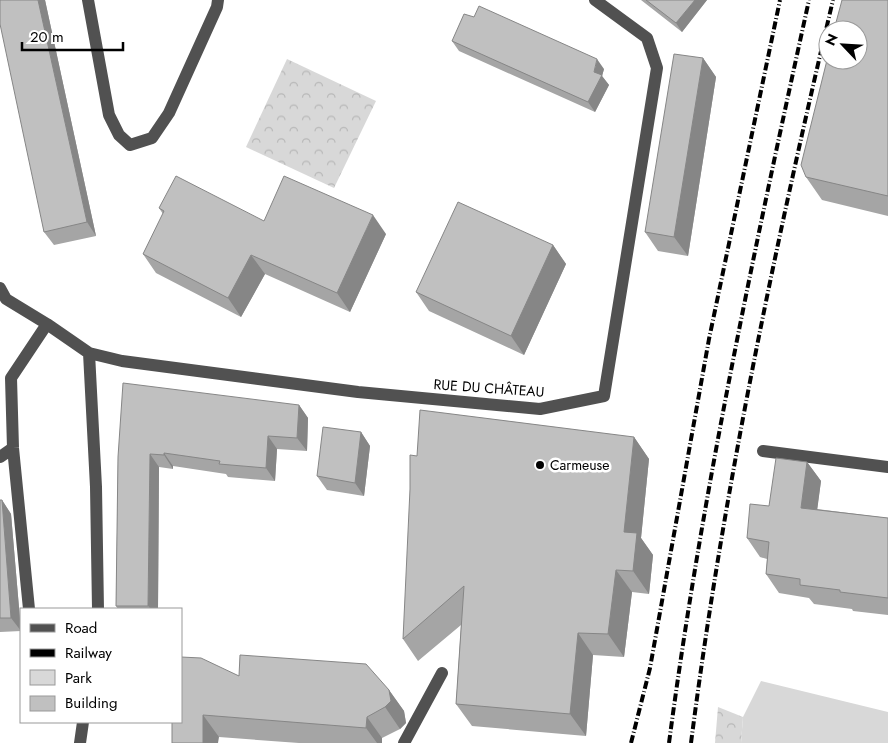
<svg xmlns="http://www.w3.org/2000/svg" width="888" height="743" font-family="Jost,sans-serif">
<defs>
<pattern id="forest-crowns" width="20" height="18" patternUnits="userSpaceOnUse" patternTransform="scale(1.25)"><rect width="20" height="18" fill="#d8d8d8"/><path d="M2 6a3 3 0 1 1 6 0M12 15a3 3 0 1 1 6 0" fill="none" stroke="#b8b8b8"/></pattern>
</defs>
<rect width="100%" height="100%" fill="#fff"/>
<path fill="#d8d8d8" d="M761 681 888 712V743H741L743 717Z"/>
<path fill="url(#forest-crowns)" d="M287 59 376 101 334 188 246 147Z
M718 707 743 717 741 743H715Z"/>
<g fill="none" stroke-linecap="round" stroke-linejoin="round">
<path stroke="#515151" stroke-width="12" d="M88 0 109 115 119 135 130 145 152 138 169 113 217 7 218 0
M0 288 6 299 47 324 89 353 122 361 358 392 540 409 604 396 657 68 647 38 595 0
M89 353 96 487 98 609
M763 451 888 467
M0 457 13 448
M29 609 13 448 11 378 47 324
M80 743 83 722
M404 743 442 673"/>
<path stroke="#000" stroke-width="4" stroke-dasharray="8 2.5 1 2.5" stroke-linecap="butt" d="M631 743 650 668 709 339 780 0
M669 743C702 493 755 246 809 0
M691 743C723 493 775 246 833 0"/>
</g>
<path fill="#a5a5a5" d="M0 0H45L96 236 54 245 44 232Z
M641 0H707L682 32Z
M888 0V216L822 200 806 177Z
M452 41 604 69 602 76 609 85 595 112 459 51Z
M703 58 716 77 688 256 658 251 645 232Z
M159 208 264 221 386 234 350 312 265 274 241 317 156 273 143 254 163 214Z
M553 245 566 264 524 355 429 311 416 292Z
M299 405 308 418 307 451 277 449 275 481 228 477 226 474 173 466V469L159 467 158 609H118L116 606 118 457Z
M361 432 370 446 364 496 327 490 317 476Z
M634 437 649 459 641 538 653 555 649 594 632 592 624 657 593 655 586 736 472 726 456 704 461 625 418 661 403 639 417 456Z
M807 462 821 481 817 509 888 518V615L853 611 852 609 814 604 809 598 779 593 766 574 767 559 760 557 747 538 769 506Z
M0 500H2L11 514 21 631 0 632Z
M239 676 389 690 404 711 406 723 400 729 382 738V743H299L219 737 172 743Z"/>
<path fill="#868686" d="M38 0H45L96 236 87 222Z
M695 0H707L682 32 676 23Z
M703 58 716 77 688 256 674 237Z
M597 59 604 69 602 76 609 85 595 112 588 102Z
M373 215 386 234 350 312 337 293Z
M553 245 566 264 524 355 511 336Z
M251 255 265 274 241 317 228 298Z
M299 405 308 418 307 451 297 438Z
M361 432 370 446 364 496 355 483Z
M268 436 277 449 275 481 266 468Z
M634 437 649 459 641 538 653 555 649 594 633 571 624 532Z
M164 453 173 466V469L164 455Z
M150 454 159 467 158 609H151L148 606Z
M807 462 821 481 815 527 801 508Z
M2 500 11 514 21 631 11 618Z
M616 570 632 592 624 657 608 634Z
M578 633 593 655 586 736 570 714Z
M389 690 404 711 406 723 400 729 385 707Z
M203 715 219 737 218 743H203Z
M367 717 382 738V743H377L366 728Z"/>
<path fill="#c0c0c0" stroke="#868686" d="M0 0H38L87 222 44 232 0 24Z
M646 0H695L676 23Z
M842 0H888V196L806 177 801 165 828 56V60H858V30H834Z
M479 6 597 59 594 72 602 75 588 102 452 41 464 14 474 17Z
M674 54 703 58 674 237 645 232Z
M176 176 264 221 284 176 373 215 337 293 251 255 228 298 143 254 164 211 159 208Z
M458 202 553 245 511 336 416 292Z
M123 383 299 405 297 438 268 436 266 468 219 464 220 461 164 453V455L150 454 148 606H116L118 457Z
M420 410 634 437 624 532 637 533 633 571 616 570 608 634 578 633 570 714 456 704 464 586 403 639 410 489V455L417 456Z
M323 427 361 432 355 483 317 476Z
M776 458 807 462 801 508 888 518V598L840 592V590L800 585V579L766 574 769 542 747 538 750 504 769 506Z
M0 500H2L11 618H0Z
M240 655 366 664 389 690 391 701 385 707 367 717 366 728 203 715V743H172V722H181V657L201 658 239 676Z"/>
<circle fill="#000" stroke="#fff" stroke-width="2" cx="540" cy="465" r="5"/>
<g text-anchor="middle" stroke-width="5" stroke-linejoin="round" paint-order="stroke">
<g font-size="14" fill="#000" stroke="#fff">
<text transform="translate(489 388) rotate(4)" y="5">RUE DU CHÂTEAU</text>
</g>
<g font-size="14" fill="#000" stroke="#fff" text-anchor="start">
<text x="550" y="470">Carmeuse</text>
</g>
</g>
<rect x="20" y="608" width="162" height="115" fill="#ffffff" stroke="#999999"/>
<rect x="30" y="624" width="25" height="8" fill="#515151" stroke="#999999"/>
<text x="65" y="633" font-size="15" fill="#000000">Road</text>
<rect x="30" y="649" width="25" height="8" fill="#000000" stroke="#999999"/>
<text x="65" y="658" font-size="15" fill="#000000">Railway</text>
<rect x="30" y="670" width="25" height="15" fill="#d8d8d8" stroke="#999999"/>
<text x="65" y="683" font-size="15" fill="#000000">Park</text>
<rect x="30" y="696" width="25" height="15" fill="#c0c0c0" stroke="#999999"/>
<text x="65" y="708" font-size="15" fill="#000000">Building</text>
<g transform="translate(843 45) rotate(295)"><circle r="24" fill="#ffffff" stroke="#999999"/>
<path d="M0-4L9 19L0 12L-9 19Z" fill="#000000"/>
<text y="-8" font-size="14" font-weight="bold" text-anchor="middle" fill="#000000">N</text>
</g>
<path d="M22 42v8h101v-8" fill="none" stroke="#000000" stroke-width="2.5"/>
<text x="30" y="42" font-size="15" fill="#000000" stroke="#ffffff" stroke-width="4" paint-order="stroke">20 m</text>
</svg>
